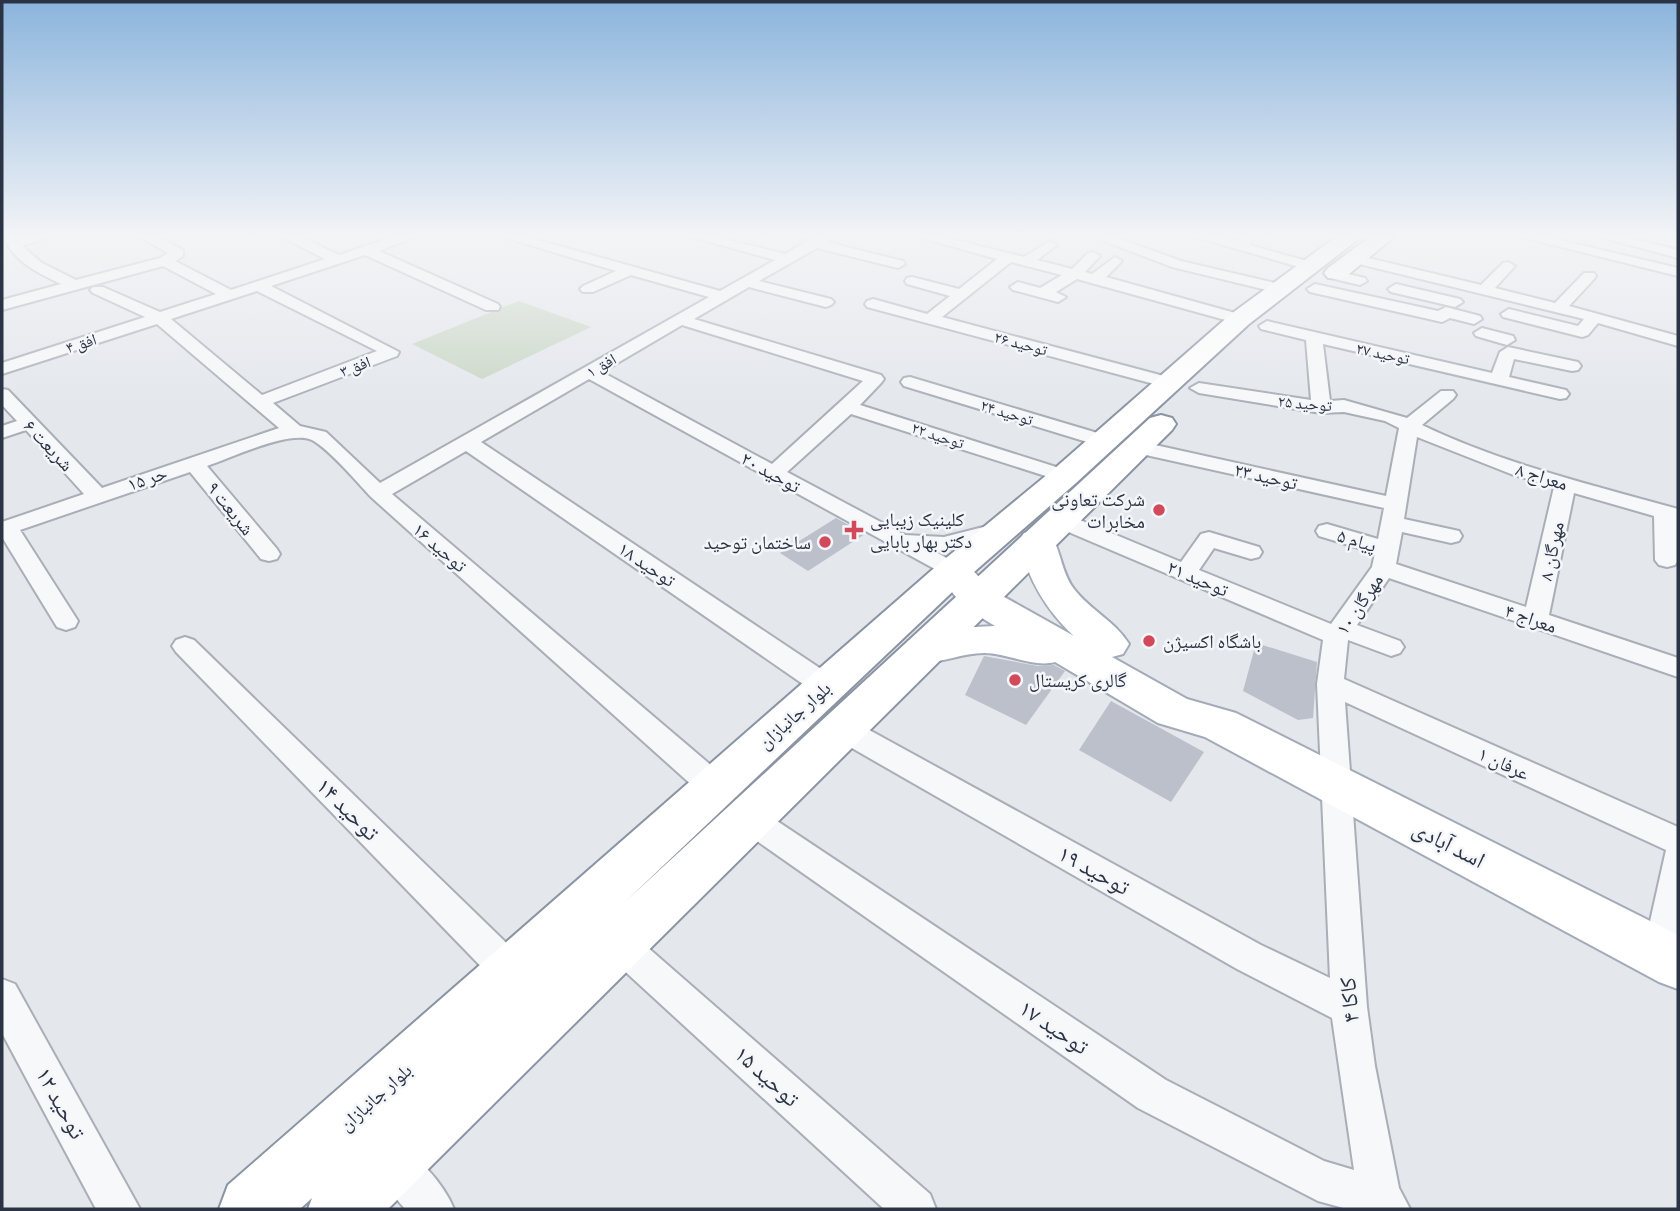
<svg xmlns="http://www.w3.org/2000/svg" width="1680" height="1211" font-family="'Source Sans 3','Noto Naskh Arabic',sans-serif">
<rect width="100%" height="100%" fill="#e4e7ec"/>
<path fill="#c9d6c5" d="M519 301 591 327 482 379 412 344Z"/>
<path fill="#bbc0ca" d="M836 518 865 534 808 571 780 553Z
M1256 643 1317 662 1313 718 1298 720 1243 691Z
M984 656 1038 666 1054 665 1065 671 1026 725 965 695Z
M1111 701 1204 752 1171 802 1079 750Z"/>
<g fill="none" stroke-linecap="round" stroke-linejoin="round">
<g stroke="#a9aeb7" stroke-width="4">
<path id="minor" d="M4 237H48L22 246 42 263 76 280 160 258 168 253 140 237H158L183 250V256L175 261 231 290 325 259 282 237H301L339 255 393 237H415L379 251 498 304 500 307 498 310H486L365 255 271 286 399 352 397 356 273 403 300 426 326 432 380 483 709 297 631 275 593 292H583L580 289 583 286 616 271 503 237H527L720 291 775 260 692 237H717L785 254 814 237H832L827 242 903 261 905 264 898 268 817 248 759 281 831 299 834 302 831 305 826 307 749 287 694 319 881 375 884 379 881 383 860 405 1072 472 1075 476 1072 480H1058L851 414 787 472 905 535 944 537 999 523 1007 525 1010 530 1007 535 966 547 934 551 961 566 965 571 961 576 953 579 589 379 481 442 836 679 839 686 836 693 826 696 816 693 466 451 392 494 726 778 730 787 726 796 715 799 704 796 371 497C357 482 329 449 312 440 289 430 231 458 207 466L277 549 280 554 277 559 269 561 261 559 190 472 20 530 78 621 75 627 66 630 57 627 2 537V522L84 494 26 430 2 438V426L17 421 2 405V389L8 390 102 488 279 428 157 324 2 374V363L145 317 93 293 90 290 93 287H103L160 312 216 294 163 266 2 310V300L61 284C38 273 14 262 4 237ZM257 291 377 351 262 395 171 319ZM682 325 863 381 772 464 602 372Z
M918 237H943L1024 257 1050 241 1057 245 1037 260 1072 269 1088 253 1093 252 1100 256 1085 272 1092 274 1115 257 1122 261 1106 277 1246 316 1248 319 1240 324 1077 279 1056 292 1066 297 1058 302 1013 290 1010 287 1018 282 1040 288 1062 275 1011 262 942 317 1175 379 1178 383 1169 388 867 307 865 304 867 301 873 299 927 314 950 296 907 284 905 281 907 278 912 277 959 289 997 259Z
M1094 237H1115L1181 261 1284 285 1287 288 1279 293 1172 267Z
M1196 237H1220L1235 241 1239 237H1255L1249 245 1314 263 1316 266 1309 270Z
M1521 237H1547L1678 268V276Z
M1600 237H1626L1678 250V258Z
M1356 255 1481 285 1503 263 1508 262 1515 266 1495 288 1555 303 1584 273H1594L1596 276 1594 279 1569 306 1678 336V346L1598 323 1588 335 1582 337 1503 317 1501 314 1509 309 1578 326 1584 319 1351 262 1349 259Z
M1335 271 1365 278 1367 281 1360 285 1330 278 1328 275Z
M1315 284 1438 311 1446 307 1480 316 1482 319 1474 324 1450 318 1442 322 1310 292 1307 289Z
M1396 284 1460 299 1463 302 1455 307 1391 292 1388 289Z
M1267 321 1492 373 1500 352 1508 347 1578 362 1581 366 1578 370 1572 371 1514 359 1509 377 1566 390 1569 394 1566 398 1560 399 1323 344 1330 401 1344 400 1407 418 1441 391H1453L1456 395 1453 399 1422 425C1503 464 1592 485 1678 509V560L1675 565 1667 567 1659 565 1655 560 1654 516 1574 493 1549 615 1678 658V677L1389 578 1357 625 1400 641 1404 647 1400 653 1391 656 1348 640 1344 679 1678 827V948L1672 965 1660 970 1648 965 1643 953 1666 850 1345 702 1367 1007 1375 1066 1399 1188 1410 1209H1347L1318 1201 1138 1108 737 827 733 818 737 809 748 805 759 809 1166 1080 1324 1161 1354 1170 1332 1018 1237 969 831 736 827 728 831 720 841 717 851 720 1261 945 1330 978 1317 684 1323 640 1052 525 1049 520 1052 515H1068L1181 562 1201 534 1209 532 1259 547 1262 552 1259 557 1251 559 1214 548 1199 570 1331 624 1372 567 1375 553 1319 536 1316 531 1319 526 1327 524 1378 539 1384 508 1137 453 1130 451 1127 447 1130 443 1137 441 1386 496 1399 428 1385 421 1344 412 1321 413 1199 393 1190 388 1199 383 1311 400 1306 340 1261 329 1259 326ZM1417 437 1511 474 1554 487 1526 607 1396 564 1402 532 1451 543 1459 541 1462 536 1459 531 1404 519Z
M1482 328 1513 336 1515 340 1507 345 1476 336 1474 333Z
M910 377 1111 437 1114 441 1104 447 1097 445 904 386 901 382 904 378Z
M185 637 194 640 525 961 530 973 525 985 512 990 499 985 176 652 172 646 176 640Z
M618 927 630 932 930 1194 936 1209H884L606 954 601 943 606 932Z
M2 979 15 984 140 1209H96L2 1033Z
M391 1142C416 1152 444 1184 454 1209H405L377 1176 371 1162 377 1148Z"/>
</g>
<g stroke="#a3abb8" stroke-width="4">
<path id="primary" d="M1037 530 1050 533C1061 550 1061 572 1074 589 1090 610 1116 622 1129 644L1123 654 1112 657 1187 699 1236 713 1678 935V989L1659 982 1205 737 1158 723 1055 662C1034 668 1007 653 984 653 958 653 932 668 908 661L902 651 908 641 955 628 995 626 964 607 935 571 940 563 953 559 966 563 990 589 1074 636C1045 609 1028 579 1019 541L1024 533Z"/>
</g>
<g stroke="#8b94a3" stroke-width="4">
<path id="trunk" d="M1336 237H1361L1249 324 1076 483 966 579 626 901 1150 418 1161 415 1172 418 1176 424 1172 430 388 1209H308L312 1198 300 1209H219L228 1185 940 563 1054 469 1231 314Z
M1370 237H1394L1344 278H1328L1324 273 1328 268Z"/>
</g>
<use href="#minor" fill="#f7f8fa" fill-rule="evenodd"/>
<use href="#primary" fill="#fff" fill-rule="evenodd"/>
<use href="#trunk" fill="#fff" fill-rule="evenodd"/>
</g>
<linearGradient id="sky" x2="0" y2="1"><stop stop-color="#8bb4dd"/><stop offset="0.58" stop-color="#f3f4f6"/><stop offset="1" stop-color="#f3f4f6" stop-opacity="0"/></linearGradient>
<rect width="1680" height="407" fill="url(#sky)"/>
<g fill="#d1495b" stroke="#f4f6f9" stroke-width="2.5">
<circle cx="1159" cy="510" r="7"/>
<path d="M850.5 519.5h7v7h7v7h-7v7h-7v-7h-7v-7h7z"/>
<circle cx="825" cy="542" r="7"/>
<circle cx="1149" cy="641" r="7"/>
<circle cx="1015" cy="680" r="7"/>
</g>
<g text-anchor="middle" stroke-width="5" stroke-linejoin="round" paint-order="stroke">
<g font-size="16" fill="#2b3445" stroke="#f4f6f9">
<text transform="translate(81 343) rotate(-18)" y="6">افق ۴</text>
<text transform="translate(1021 343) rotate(15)" y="6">توحید ۲۶</text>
<text transform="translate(1383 353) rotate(12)" y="6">توحید ۲۷</text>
<text transform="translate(601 365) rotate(-30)" y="6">افق ۱</text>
<text transform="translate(355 366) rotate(-21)" y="6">افق ۳</text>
<text transform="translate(1305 403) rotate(5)" y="6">توحید ۲۵</text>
<text transform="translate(1007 412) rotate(17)" y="6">توحید ۲۴</text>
<text transform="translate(938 435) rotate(18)" y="6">توحید ۲۲</text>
</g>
<g font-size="19" fill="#2b3445" stroke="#f4f6f9">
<text transform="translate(49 445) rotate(47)" y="7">شریعت ۶</text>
<text transform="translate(771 472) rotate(29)" y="7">توحید ۲۰</text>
<text transform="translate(1266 476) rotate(13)" y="7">توحید ۲۳</text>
<text transform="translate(1542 476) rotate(17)" y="7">معراج ۸</text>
<text transform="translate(147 478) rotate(-19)" y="7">حر ۱۵</text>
<text transform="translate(231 508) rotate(51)" y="7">شریعت ۹</text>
<text transform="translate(1357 540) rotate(17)" y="7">پیام ۵</text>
<text transform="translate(440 547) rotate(41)" y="7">توحید ۱۶</text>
<text transform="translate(1551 551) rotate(-78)" y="7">مهرگان ۸</text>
<text transform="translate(647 564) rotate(34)" y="7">توحید ۱۸</text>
<text transform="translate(1198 578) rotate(23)" y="7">توحید ۲۱</text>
<text transform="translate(1359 604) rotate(-56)" y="7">مهرگان ۱۰</text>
<text transform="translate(1531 618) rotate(19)" y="7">معراج ۴</text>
<text transform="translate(794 715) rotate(-42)" y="7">بلوار جانبازان</text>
<text transform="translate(1504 763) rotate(24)" y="7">عرفان ۱</text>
<text transform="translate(375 1097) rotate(-42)" y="7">بلوار جانبازان</text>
</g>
<g font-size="19" fill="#2b3445" stroke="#f4f6f9" text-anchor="start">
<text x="1145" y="506" text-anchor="end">شرکت تعاونی<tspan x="1145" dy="22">مخابرات</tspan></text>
<text x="870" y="526">کلینیک زیبایی<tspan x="870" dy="22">دکتر بهار بابایی</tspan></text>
<text x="811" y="549" text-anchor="end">ساختمان توحید</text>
<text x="1163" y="648">باشگاه اکسیژن</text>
<text x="1029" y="687">گالری کریستال</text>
</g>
<g font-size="23" fill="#2b3445" stroke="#f4f6f9">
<text transform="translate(348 809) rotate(45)" y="8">توحید ۱۴</text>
<text transform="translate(1449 844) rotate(27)" y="8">اسد آبادی</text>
<text transform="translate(1094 870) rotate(29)" y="8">توحید ۱۹</text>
<text transform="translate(1349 1000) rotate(-95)" y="8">کاکا ۴</text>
<text transform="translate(1054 1027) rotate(34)" y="8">توحید ۱۷</text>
<text transform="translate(767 1076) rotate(42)" y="8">توحید ۱۵</text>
<text transform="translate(61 1103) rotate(61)" y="8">توحید ۱۲</text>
</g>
</g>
<rect width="1680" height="1211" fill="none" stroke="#2b3445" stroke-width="7"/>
</svg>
